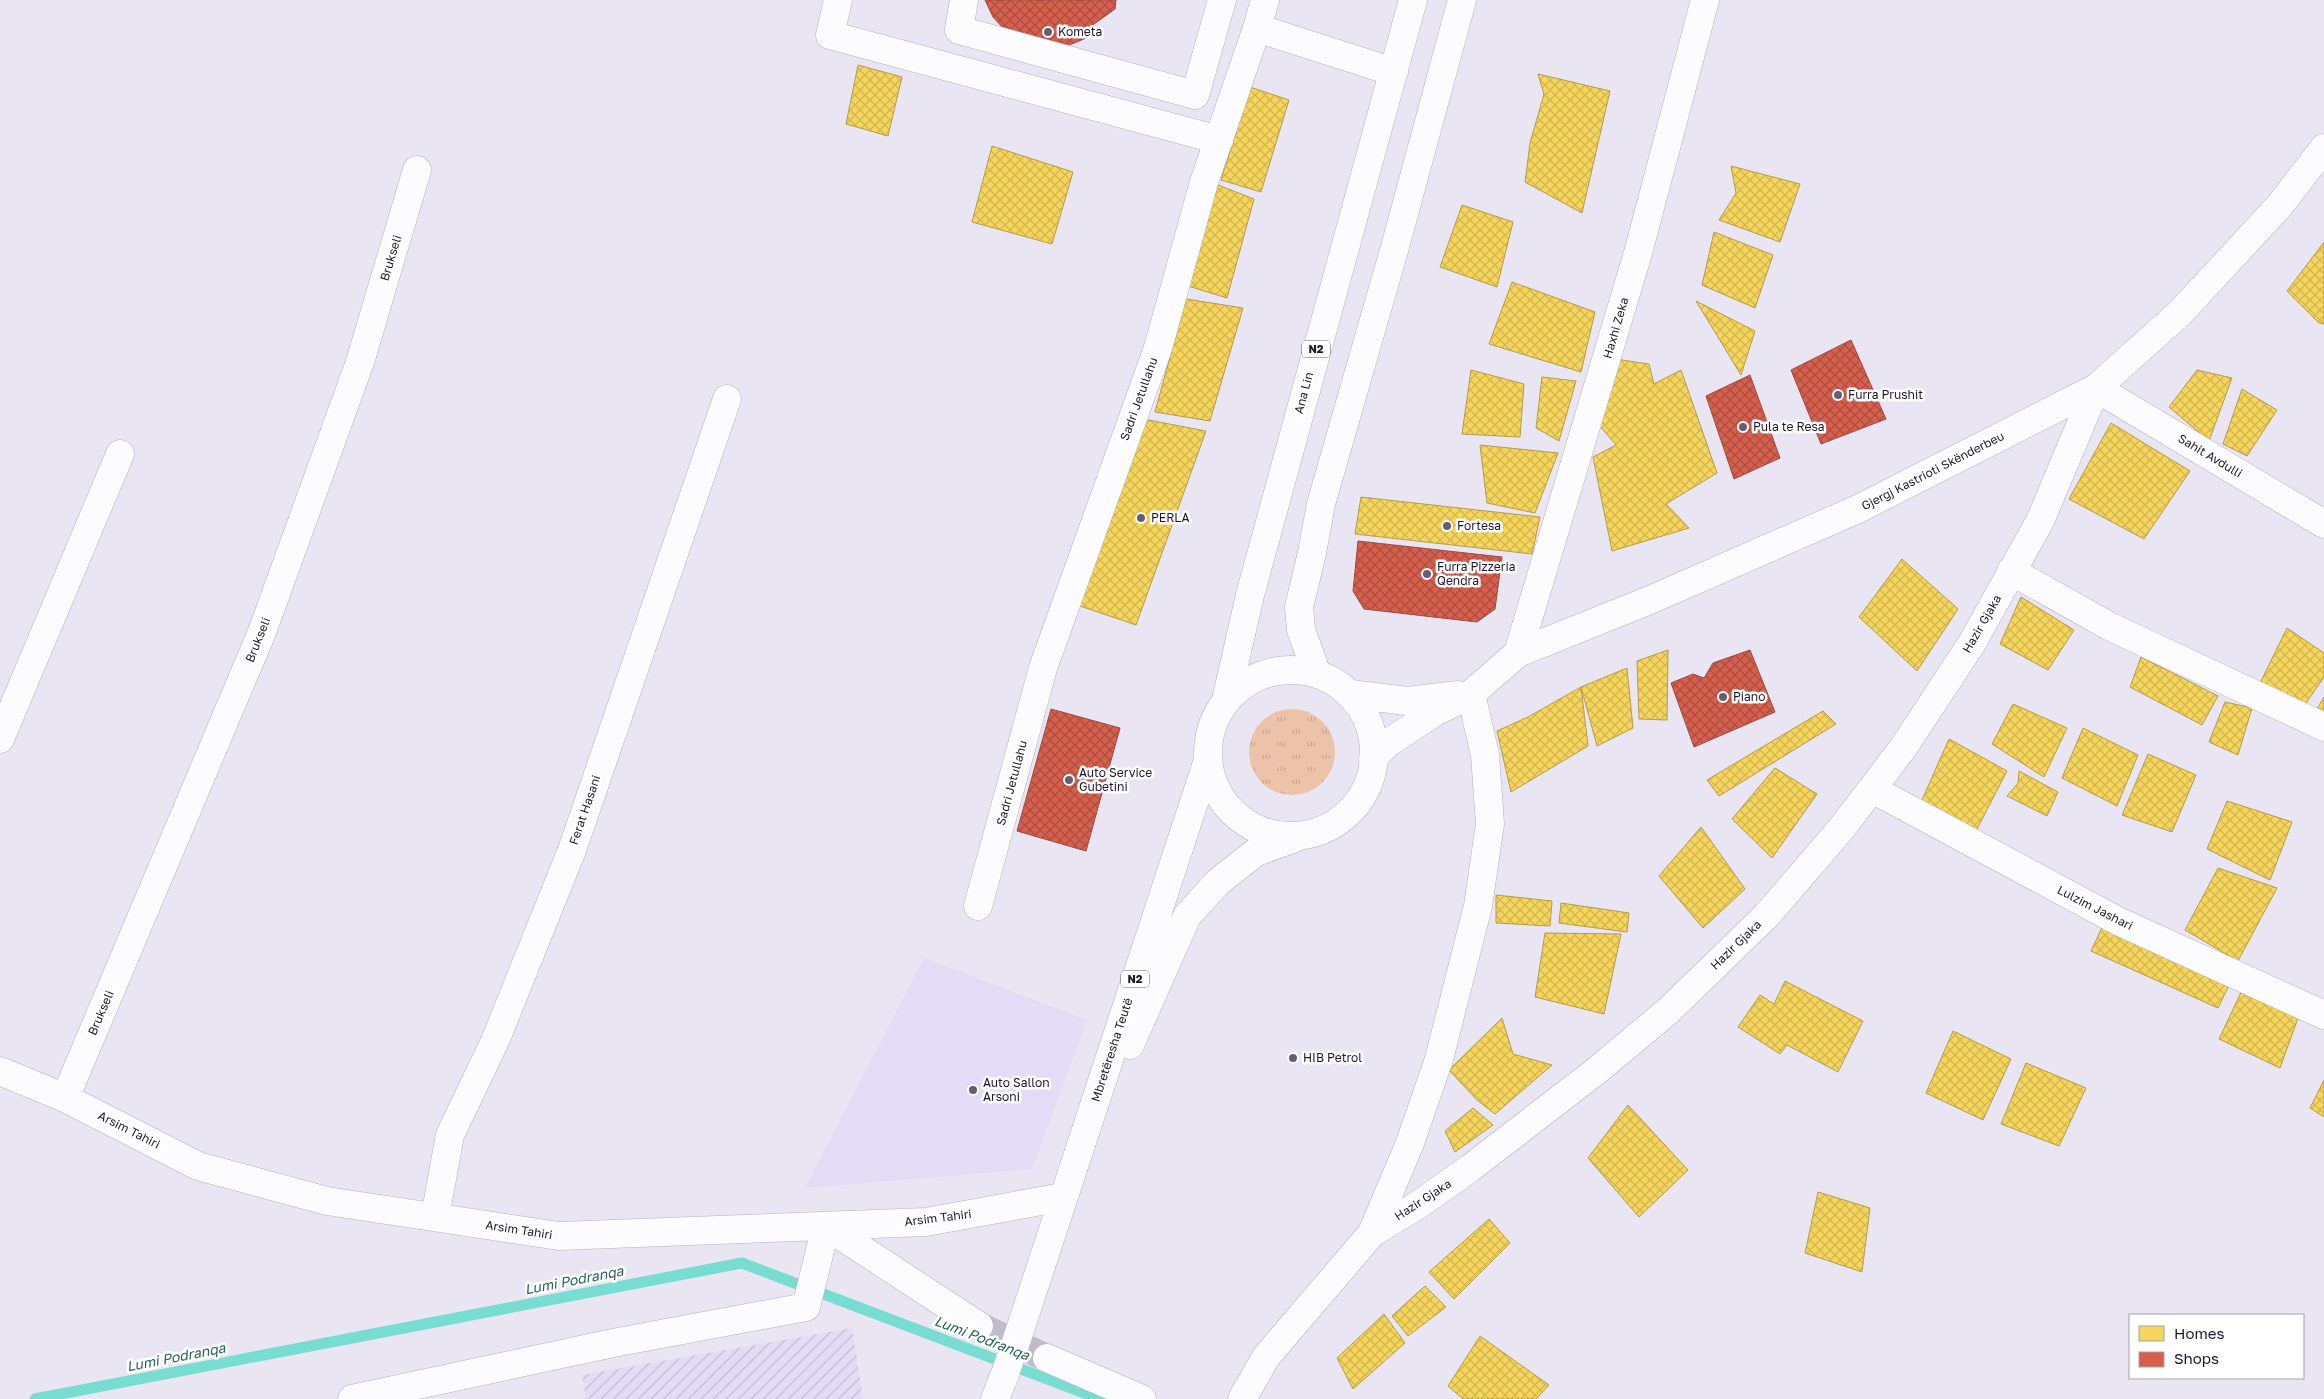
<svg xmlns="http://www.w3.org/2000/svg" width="2324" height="1399" font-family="'Golos Text',sans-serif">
<defs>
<pattern id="industrial-furrows" width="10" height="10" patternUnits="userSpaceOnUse" patternTransform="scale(1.25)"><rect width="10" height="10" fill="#e4dbf6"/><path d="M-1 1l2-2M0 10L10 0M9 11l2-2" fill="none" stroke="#c3bbd3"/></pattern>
<pattern id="grass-tufts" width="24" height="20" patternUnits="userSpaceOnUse" patternTransform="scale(1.25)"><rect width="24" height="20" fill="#ecc3a8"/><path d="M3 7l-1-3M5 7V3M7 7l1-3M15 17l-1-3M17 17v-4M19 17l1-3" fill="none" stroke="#caa791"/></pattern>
<pattern id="homes-cross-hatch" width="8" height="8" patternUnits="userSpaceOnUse" patternTransform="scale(1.25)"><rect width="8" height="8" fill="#f6d55c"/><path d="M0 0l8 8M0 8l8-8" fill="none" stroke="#d2b650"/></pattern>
<pattern id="shops-cross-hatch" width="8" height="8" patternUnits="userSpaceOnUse" patternTransform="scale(1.25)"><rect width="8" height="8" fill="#d6604d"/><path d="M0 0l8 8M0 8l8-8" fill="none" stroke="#ad4e40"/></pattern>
</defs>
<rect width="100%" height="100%" fill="#e9e5f2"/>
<path fill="#e4dbf6" d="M924 958 1087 1020 1032 1169 805 1188Z"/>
<path fill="url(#industrial-furrows)" d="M852 1328 863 1399H586L582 1375Z"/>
<path fill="url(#grass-tufts)" d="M1249 752a43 43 0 1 1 86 0a43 43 0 1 1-86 0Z"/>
<path fill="url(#homes-cross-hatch)" stroke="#b59c4d" d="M858 65 902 77 888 136 846 124Z
M1538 74 1610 91 1582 213 1525 182 1530 143 1544 94Z
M1250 87 1289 100 1261 192 1221 180Z
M992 146 1073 172 1052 244 972 222Z
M1731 166 1800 184 1780 242 1719 220 1736 193Z
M1218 185 1254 199 1227 298 1188 286Z
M1462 205 1513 222 1497 287 1440 267Z
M1714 232 1773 255 1755 308 1702 285Z
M2324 242V324L2319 323 2287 291Z
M1512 282 1595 312 1581 372 1489 344Z
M1186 299 1243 308 1210 421 1155 412Z
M1696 301 1755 331 1741 375Z
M1615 359 1649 364 1654 384 1681 370 1717 473 1666 504 1689 528 1612 551 1593 457 1616 445 1598 424Z
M1471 370 1524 384 1520 437 1462 434Z
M2197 370 2232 378 2209 441 2169 407Z
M1542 377 1576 381 1559 441 1536 428Z
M2242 389 2277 410 2247 456 2223 444Z
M1143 419 1206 431 1136 625 1077 605Z
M2111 423 2190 471 2144 539 2069 499Z
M1480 445 1558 453 1535 513 1487 503Z
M1361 497 1540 517 1532 554 1355 534Z
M1902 559 1958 609 1917 671 1859 617Z
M2021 597 2074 630 2048 670 2000 644Z
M2287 628 2324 653V677L2306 703 2260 683Z
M1668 650 1667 720 1639 719 1637 661Z
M2141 657 2218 696 2202 725 2130 687Z
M1627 668 1633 728 1597 746 1581 687Z
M1581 687 1588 746 1511 792 1497 731 1528 717Z
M2324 697V718L2315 712Z
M2225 702 2252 708 2238 755 2209 742Z
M2013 704 2067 728 2044 777 1992 744Z
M1823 711 1836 724 1719 796 1707 780Z
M2083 728 2138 755 2117 806 2062 778Z
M1949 739 2007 771 1976 831 1921 802Z
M2148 754 2196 775 2172 832 2122 815Z
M1775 768 1817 794 1772 858 1732 819Z
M2019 771 2058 792 2047 816 2007 796 2018 783Z
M2227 801 2292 822 2270 880 2207 849Z
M1701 827 1745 889 1703 928 1659 876Z
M2218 868 2277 888 2238 961 2185 930Z
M1496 895 1552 901 1550 926 1496 923Z
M1561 903 1629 913 1627 932 1559 923Z
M2105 921 2232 979 2218 1008 2091 951Z
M1545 933 1621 934 1604 1014 1535 997Z
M1785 981 1863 1021 1838 1072 1787 1045 1780 1054 1738 1027 1760 995 1774 1004Z
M2243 988 2298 1018 2280 1068 2219 1039Z
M1502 1018 1513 1054 1552 1065 1495 1114 1477 1100 1449 1070Z
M1953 1031 2011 1059 1983 1120 1926 1093Z
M2026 1063 2086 1088 2059 1146 2001 1124Z
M2324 1080V1117L2310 1108Z
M1628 1105 1688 1170 1639 1217 1588 1158Z
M1473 1108 1493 1125 1455 1152 1445 1131Z
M1818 1192 1870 1208 1862 1272 1805 1253Z
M1489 1219 1510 1243 1454 1299 1429 1272Z
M1425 1286 1446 1307 1408 1336 1392 1316Z
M1384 1314 1405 1343 1353 1389 1337 1358Z
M1480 1336 1549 1385 1536 1399H1463L1448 1386Z"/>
<path fill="url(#shops-cross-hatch)" stroke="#9f4a43" d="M985 0H1116L1115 9 1094 24 1084 39 1059 49 1017 43 993 17Z
M1851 340 1886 419 1821 444 1791 370Z
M1750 375 1780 458 1734 479 1706 396Z
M1358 541 1502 557 1495 609 1477 622 1364 609 1353 591Z
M1750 650 1775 712 1694 747 1671 683 1693 674 1704 678 1713 663Z
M1051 709 1120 728 1086 851 1017 831Z"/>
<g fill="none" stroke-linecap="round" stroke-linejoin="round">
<path stroke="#78ddd1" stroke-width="11" d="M35 1399 742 1263 1100 1399"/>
<path stroke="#c0bcca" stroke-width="28" stroke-dasharray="28 14" stroke-linecap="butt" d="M979 1326 1047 1358"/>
<g stroke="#b6b0c0" stroke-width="29">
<path id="minor" d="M838 0 830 35 1219 140
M964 0 959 30 1195 95 1222 0
M1257 28 1265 0
M2011 571 2109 626 2324 727
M1518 653 1638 253 1705 0
M1350 694 1407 701 1458 695
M0 739 120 454
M1373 758 1388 743 1435 712 1471 694 1518 653 1650 600 1858 509 2096 388 2180 313 2280 205 2324 148
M1872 789 2118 921 2324 1015
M978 906 1043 668 1158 348 1204 182 1257 28 1394 72
M0 1071 65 1098 198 1166 327 1201 559 1236 926 1222 1063 1197
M65 1098 262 632 360 362 417 170
M435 1217 450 1135 495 1041 572 850 727 399
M1372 1233 1410 1143 1439 1059 1478 906 1490 824 1485 755 1471 694
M1047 1358 1142 1399
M352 1399 613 1343 806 1307 826 1226 979 1326
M1242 1399 1266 1357 1372 1233 1421 1203 1469 1169 1595 1072 1668 1011 1767 915 1841 829 1903 748 1972 643 2040 521 2096 388 2324 524"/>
</g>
<g stroke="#b6b0c0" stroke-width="29">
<path id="major" d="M1208 753a83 83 0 1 1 166 0a83 83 0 1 1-166 0Z
M1317 674 1301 630 1299 607 1312 553 1321 504 1395 247 1462 0
M1226 700 1250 595 1413 0
M1130 1045 1187 916 1218 882 1256 852 1295 838
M1017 1339 1208 760
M995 1399 1005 1374"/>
</g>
<use href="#minor" stroke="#fcfbfd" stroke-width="28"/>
<use href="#major" stroke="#fcfbfd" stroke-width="28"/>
<g stroke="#b6b0c0" stroke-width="29" stroke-linecap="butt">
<path id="major-bridge" d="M1005 1374 1017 1339"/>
</g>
<use href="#major-bridge" stroke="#fcfbfd" stroke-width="28"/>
</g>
<g fill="#655e71" stroke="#fff" stroke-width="2">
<circle cx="1048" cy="32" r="5"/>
<circle cx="1838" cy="395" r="5"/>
<circle cx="1743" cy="427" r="5"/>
<circle cx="1141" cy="518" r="5"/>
<circle cx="1447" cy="526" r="5"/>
<circle cx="1427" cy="574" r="5"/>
<circle cx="1723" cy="697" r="5"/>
<circle cx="1069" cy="780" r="5"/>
<circle cx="1293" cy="1058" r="5"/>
<circle cx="973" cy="1090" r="5"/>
</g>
<g text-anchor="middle" stroke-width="5" stroke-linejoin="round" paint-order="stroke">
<g fill="#fff" stroke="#625c6b" stroke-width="1">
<rect x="1302" y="340.5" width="28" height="17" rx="4"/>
<rect x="1121" y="970.5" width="28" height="17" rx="4"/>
</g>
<g font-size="11" font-weight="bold" fill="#1e162b">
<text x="1316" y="353">N2</text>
<text x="1135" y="983">N2</text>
</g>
<g font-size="12" fill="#1e162b" stroke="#fff" text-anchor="start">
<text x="1058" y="36">Kometa</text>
<text x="1848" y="399">Furra Prushit</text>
<text x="1753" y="431">Pula te Resa</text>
<text x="1151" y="522">PERLA</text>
<text x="1457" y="530">Fortesa</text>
<text x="1437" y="571">Furra Pizzeria<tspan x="1437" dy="14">Qendra</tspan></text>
<text x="1733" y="701">Piano</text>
<text x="1079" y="777">Auto Service<tspan x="1079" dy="14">Gubetini</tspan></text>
<text x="1303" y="1062">HIB Petrol</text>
<text x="983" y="1087">Auto Sallon<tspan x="983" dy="14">Arsoni</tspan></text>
</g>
<g font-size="12" fill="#1e162b" stroke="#fff">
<text transform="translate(391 258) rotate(-73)" y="4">Brukseli</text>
<text transform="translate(1616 328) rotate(-74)" y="4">Haxhi Zeka</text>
<text transform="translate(1304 393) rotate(-75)" y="4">Ana Lin</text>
<text transform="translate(1139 399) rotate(-70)" y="4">Sadri Jetullahu</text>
<text transform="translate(2210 456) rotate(31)" y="4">Sahit Avdulli</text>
<text transform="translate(1933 471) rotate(-27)" y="4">Gjergj Kastrioti Skënderbeu</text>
<text transform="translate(1982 624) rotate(-60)" y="4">Hazir Gjaka</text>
<text transform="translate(258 640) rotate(-68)" y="4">Brukseli</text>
<text transform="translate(1012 783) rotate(-75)" y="4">Sadri Jetullahu</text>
<text transform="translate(585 810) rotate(-71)" y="4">Ferat Hasani</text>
<text transform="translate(2095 908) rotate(27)" y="4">Lulzim Jashari</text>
<text transform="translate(1736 945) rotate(-44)" y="4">Hazir Gjaka</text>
<text transform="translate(101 1013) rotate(-67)" y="4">Brukseli</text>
<text transform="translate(1112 1050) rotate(-72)" y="4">Mbretëresha Teutë</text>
<text transform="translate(129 1130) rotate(27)" y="4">Arsim Tahiri</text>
<text transform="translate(1423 1200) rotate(-33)" y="4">Hazir Gjaka</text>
<text transform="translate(938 1218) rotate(-7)" y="4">Arsim Tahiri</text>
<text transform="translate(519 1230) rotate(9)" y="4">Arsim Tahiri</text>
</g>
<g font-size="14" font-style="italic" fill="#266057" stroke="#fff">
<text transform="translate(574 1280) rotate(-11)" y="5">Lumi Podranqa</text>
<text transform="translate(982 1338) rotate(21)" y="5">Lumi Podranqa</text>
<text transform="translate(176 1357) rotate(-11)" y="5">Lumi Podranqa</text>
</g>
</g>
<rect x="2129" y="1314" width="175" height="65" fill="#ffffff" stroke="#a5a2aa"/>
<rect x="2139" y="1326" width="25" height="15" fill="#f6d55c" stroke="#a5a2aa"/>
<text x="2174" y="1339" font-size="15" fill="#1e162b">Homes</text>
<rect x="2139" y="1352" width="25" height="15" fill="#d6604d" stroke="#a5a2aa"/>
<text x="2174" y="1364" font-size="15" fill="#1e162b">Shops</text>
</svg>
